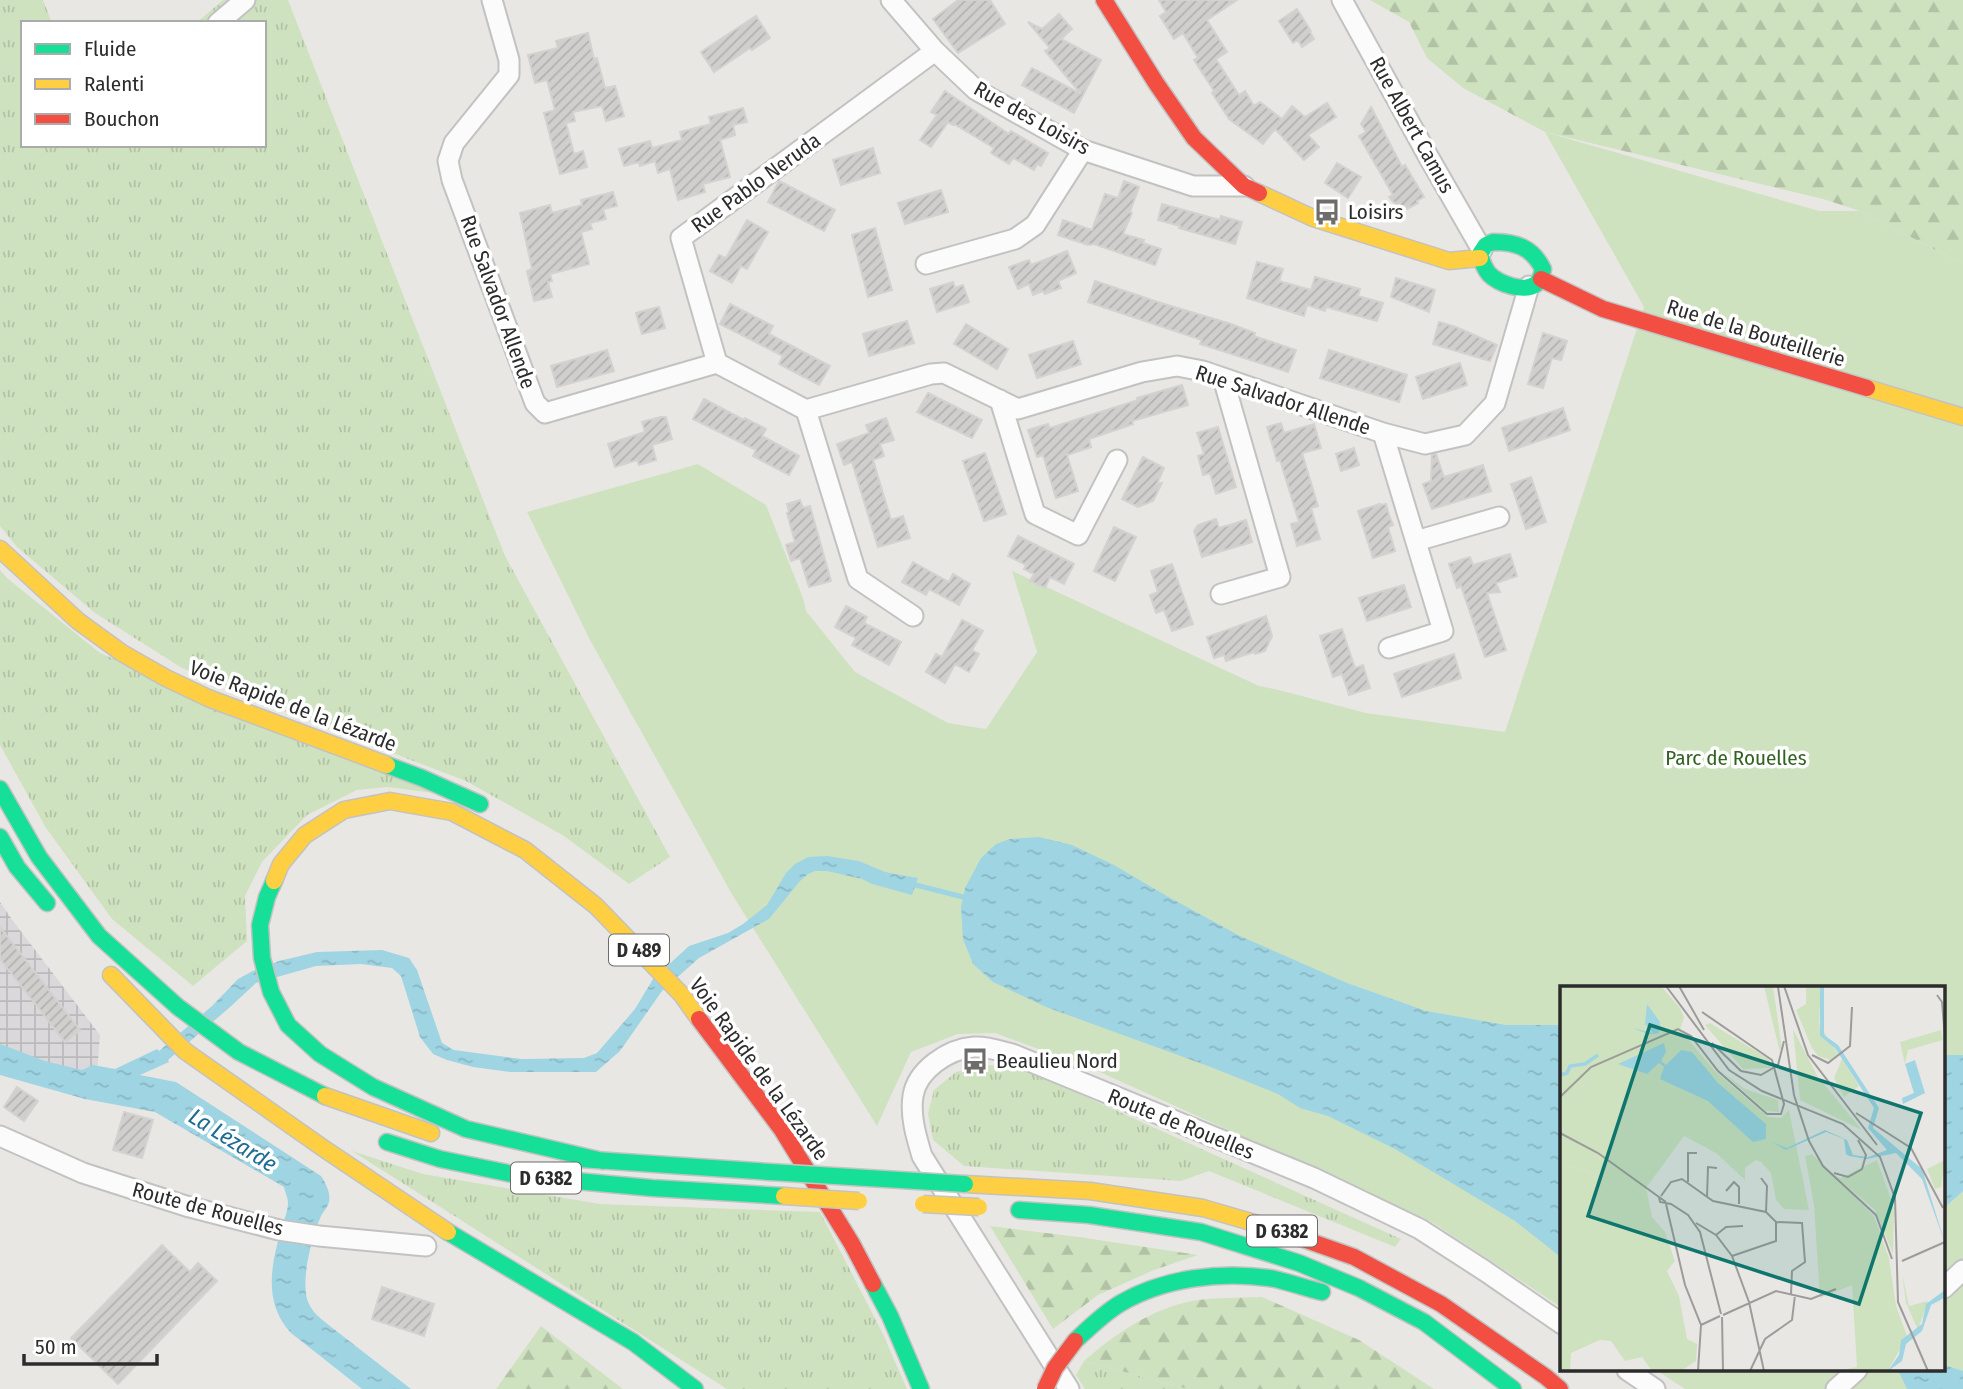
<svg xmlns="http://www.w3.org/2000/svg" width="1963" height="1389" font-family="'Fira Sans Condensed',sans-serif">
<defs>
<pattern id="industrial-grid" width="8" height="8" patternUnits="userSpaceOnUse" patternTransform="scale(1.75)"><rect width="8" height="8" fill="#dad8da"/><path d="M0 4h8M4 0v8" fill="none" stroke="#bbbabb"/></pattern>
<pattern id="grass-tufts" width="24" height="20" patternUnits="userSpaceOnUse" patternTransform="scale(1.75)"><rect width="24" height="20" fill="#cfe2c0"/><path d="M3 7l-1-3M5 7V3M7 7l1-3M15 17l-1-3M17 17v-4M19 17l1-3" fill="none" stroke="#b2c2a5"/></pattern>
<pattern id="forest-firs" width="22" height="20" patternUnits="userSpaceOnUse" patternTransform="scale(1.75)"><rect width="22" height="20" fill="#cfe2c0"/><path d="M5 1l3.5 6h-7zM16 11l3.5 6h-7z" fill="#b2c2a5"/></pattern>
<pattern id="water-ripples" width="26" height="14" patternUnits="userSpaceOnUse" patternTransform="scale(1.75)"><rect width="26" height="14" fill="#9fd4e3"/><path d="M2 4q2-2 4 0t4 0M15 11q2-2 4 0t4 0" fill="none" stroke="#89b6c3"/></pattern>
<pattern id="building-hatch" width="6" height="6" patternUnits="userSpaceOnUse" patternTransform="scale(1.75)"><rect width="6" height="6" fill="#d1cfcd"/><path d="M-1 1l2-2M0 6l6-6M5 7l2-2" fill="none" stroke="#b4b2b0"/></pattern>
</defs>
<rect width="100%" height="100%" fill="#e9e7e4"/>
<path fill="url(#industrial-grid)" d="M0 902 13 921 100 1035 96 1089 0 1066Z"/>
<path fill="url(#grass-tufts)" d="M0 0H43L52 23H23V145H264V23H196L223 0H288L505 556 670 857 629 884 564 836 466 781 298 717 182 668 95 613 17 547 0 526Z
M0 570 7 578 100 653 434 793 387 787 357 790 307 815 262 862 245 896 247 941 193 986 112 919 46 828 0 745Z
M987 1065 1022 1068 1401 1239 1395 1247 1209 1171 1181 1181 964 1166 933 1140 928 1114 934 1090 956 1072Z
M352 1151 423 1174 600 1204 820 1212 882 1332 907 1389H727Z
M1084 1361 1188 1389H1085L1076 1375Z"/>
<path fill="url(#forest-firs)" d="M1370 0H1963V262L1953 259 1860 211 1823 199 1545 132 1463 88 1427 58 1409 22Z
M990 1226 1079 1237 1198 1255 1154 1270 1098 1295 1053 1329Z
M1262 1297 1359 1340 1434 1389H1188L1084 1361C1115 1334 1151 1309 1192 1301 1214 1297 1239 1298 1262 1297Z
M541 1326 623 1389H496Z"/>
<path fill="#cfe2c0" d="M1545 132 1819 211H1860L1953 259 1963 262V1389H1685L1656 1370H1944V988H1562V1308L1432 1222 1093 1069 995 1033 958 1034 911 1052 877 1126 733 896 590 640 527 512 698 464 766 505 803 598 806 611 855 672 948 723 986 729 1037 652 1012 571 1259 686 1279 690 1366 713 1505 732 1644 307Z"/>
<path fill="url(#water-ripples)" d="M1039 837 1072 845 1114 865 1165 895 1240 936 1347 983 1426 1011 1506 1025H1562V1258L1515 1221 1395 1149 1328 1116 1300 1108 1278 1094 1208 1066 1046 1007 993 982 973 964 963 939 961 907 965 888 981 858 996 844 1010 839Z
M827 856 859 861 885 872 918 878 912 895 872 884 862 879 827 871H815L808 874 800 881 769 919 699 958 662 991 620 1051 596 1072H510L473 1067 447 1060 433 1054 420 1037 401 976 392 968 361 964 316 966 256 983 229 1008 168 1060 169 1062 140 1075 176 1082 321 1176C326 1183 331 1194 329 1202 328 1207 323 1212 321 1216 312 1237 300 1280 308 1302 312 1312 321 1319 330 1326L411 1389H362L291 1333C263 1303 271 1265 281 1230 283 1222 288 1211 288 1203 288 1198 285 1192 284 1187L155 1112 85 1099 0 1075V1044L45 1061 82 1070 93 1065 115 1069 157 1049 159 1051 212 1006 238 979 253 971 279 961 317 952 382 950 409 958 417 970 442 1043 454 1050 522 1059 584 1058 597 1053 635 1009 653 979 689 946 728 933 743 924 767 905 786 873 795 864 808 857Z
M1944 1055H1963V1191L1944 1208Z
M1944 1365 1963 1371V1389H1907L1898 1370H1944Z"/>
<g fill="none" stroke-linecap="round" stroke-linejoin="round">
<path stroke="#9fd4e3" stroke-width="5" d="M912 884 963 897"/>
</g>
<path fill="url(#building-hatch)" stroke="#d4d2d0" stroke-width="2" d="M958 0H990L1005 24 958 53 933 19Z
M1159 0H1237L1207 20 1227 52 1216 59 1239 95 1245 91 1254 106 1260 102 1282 119 1292 106 1305 117 1327 103 1336 117 1308 135 1319 147 1304 160 1275 129 1263 144 1229 119 1212 93 1214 91 1194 60 1198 58 1183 33 1174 39 1160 16 1166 12Z
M1297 9 1311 31 1310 32 1314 39 1302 47 1298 40 1293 43 1279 21Z
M1059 14 1072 29 1061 39 1101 60 1074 113 1022 85 1032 68 1081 94 1045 51 1050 48 1028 22 1042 29Z
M756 16 770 38 752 50 750 48 714 72 701 52Z
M588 33 594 59 597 58 605 88 615 86 624 116 606 121 602 106 573 112 575 121 566 123 574 154 583 151 587 167 560 174 544 113 555 110 547 80 535 83 528 55 558 48 556 41Z
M945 91 1009 134 1011 131 1048 153 1041 166 1037 164 1034 170 1013 158 1009 164 991 153 994 148 954 124 953 125 948 122 931 147 920 140 937 115 931 112Z
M1371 107 1402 167 1405 165 1424 197 1417 201 1418 203 1407 209 1398 207 1389 197 1393 195 1359 136 1366 132 1361 124Z
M743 108 747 122 733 125 735 135 720 140 730 177 703 184 705 192 678 200 670 169 658 173 655 161 640 166 639 162 624 166 619 149 650 141 652 148 682 140 680 132 711 124 709 117Z
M873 148 880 173 841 185 833 160Z
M1337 163 1361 177 1348 198 1325 183Z
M779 181 835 210 824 231 768 202Z
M1124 181 1139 187 1130 212 1132 213 1123 234 1144 240 1143 243 1161 249 1155 265 1094 244 1088 245 1058 235 1063 220 1092 230 1105 194 1118 198Z
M941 190 948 212 905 224 898 203Z
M613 192 617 206 603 209 606 219 590 223 592 229 581 232 589 264 550 274 552 281 548 282 552 297 534 301 527 271 532 269 520 213 550 205 552 213 582 205 581 200Z
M1162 204 1220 220 1221 216 1242 222 1235 244 1179 228 1180 226 1158 220Z
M747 220 768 232 747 269 741 266 732 283 710 271 719 255 726 258Z
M875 228 892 290 868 297 852 235Z
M1067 251 1076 273 1058 281 1061 288 1045 294 1043 291 1033 295 1029 284 1018 289 1009 267 1029 260 1031 265Z
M1257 262 1283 269 1279 281 1311 290 1315 277 1360 289 1358 296 1383 303 1377 321 1326 307 1325 311 1307 305 1304 316 1247 298Z
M1396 278 1435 290 1429 312 1391 297Z
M1095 281 1161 303 1231 324 1255 333 1254 336 1296 350 1288 372 1200 344 1202 340 1088 302Z
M953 282 955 288 963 285 969 302 937 312 930 289Z
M730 304 773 326 769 334 830 366 819 385 779 364 783 356 720 324Z
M659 307 665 328 642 334 636 313Z
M907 321 914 343 869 356 863 334Z
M1439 322 1456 327 1497 345 1490 361 1433 344Z
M966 324 1008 349 997 369 954 344Z
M1543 333 1567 341 1561 360 1552 358 1543 388 1528 384Z
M1073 341 1081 364 1037 378 1029 355Z
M607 350 614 371 557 387 551 366Z
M1329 350 1407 375 1399 402 1320 378Z
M1460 363 1467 385 1423 399 1416 377Z
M1182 385 1188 405 1132 421 1133 424 1089 439 1091 447 1067 455 1078 491 1056 498 1043 455 1037 457 1028 430 1048 424 1050 428 1138 400 1137 398Z
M928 393 982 420 972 438 917 412Z
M704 399 744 420 745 418 766 429 762 436 799 456 789 475 753 456 756 450 693 419Z
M1563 408 1570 430 1509 451 1502 428Z
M660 417H666L672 439 652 445 656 460 639 465 637 460 615 467 608 444 645 432 642 422Z
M886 418 894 440 880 444 884 456 873 460 891 520 903 516 910 538 878 547 852 462 844 465 837 444 869 433 866 425Z
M1281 423 1284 433 1314 424 1321 448 1302 453 1318 506 1311 508 1320 539 1297 546 1291 524 1299 522 1280 460 1277 461 1267 427Z
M1218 427 1236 487 1216 494 1210 473 1203 475 1198 456 1204 454 1197 433Z
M1354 448 1359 465 1341 471 1336 454Z
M985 453 1006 514 984 521 963 461Z
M1436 454 1444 477 1483 465 1491 491 1432 509 1423 484 1431 481 1432 455Z
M1143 457 1164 468 1157 484 1162 483 1153 501 1138 507 1122 499Z
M1531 477 1546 522 1526 529 1511 484Z
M800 500 803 508 810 506 831 581 809 587 800 558 791 561 786 545 795 542 787 513 789 512 787 504Z
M1380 504 1381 505 1386 504 1389 515 1393 525 1388 527 1395 551 1373 558 1358 511Z
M1216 519 1219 528 1246 520 1252 542 1202 557 1194 531 1198 525Z
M1114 527 1136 537 1115 581 1094 571Z
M1018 536 1074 564 1064 584 1050 577 1045 588 1030 581 1034 574 1024 569 1026 565 1008 556Z
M1510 554 1517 576 1496 583 1500 592 1487 593 1506 650 1485 657 1461 586 1457 588 1449 564 1470 557 1473 565Z
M913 562 949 582 953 574 970 584 959 605 929 589 926 595 902 582Z
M1172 564 1193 624 1172 631 1164 610 1156 613 1150 595 1158 592 1151 571Z
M1404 585 1411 607 1367 621 1359 598Z
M846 606 867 617 864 623 901 642 889 665 852 645 856 638 835 627Z
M1266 616 1272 636 1265 651 1255 654 1254 652 1226 661 1224 655 1214 658 1207 637Z
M962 620 983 631 972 650 979 654 969 672 955 664 945 683 926 672 936 654 942 657Z
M1342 629 1355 668 1363 665 1370 688 1349 695 1342 674 1333 677 1320 636Z
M1454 654 1461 678 1402 697 1394 674Z
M0 927 80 1030 65 1042 0 959Z
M17 1087 38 1101 24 1121 4 1107Z
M124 1112 153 1120 142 1158 113 1150Z
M162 1245 190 1272 198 1263 217 1281 118 1384 71 1338Z
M382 1287 434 1304 424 1336 372 1319Z"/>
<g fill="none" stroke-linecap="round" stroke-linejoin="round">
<g stroke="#c2c2c2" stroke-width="23">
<path id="street" d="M492 0 509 60V75L454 143 448 161 452 180 535 403 545 413 717 363 806 410 931 374 944 373 1018 409 1142 372 1177 366 1203 371 1383 433 1425 444 1465 435 1495 403 1529 286
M891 0 935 51 976 90 1083 150 1193 186H1244
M1342 0 1428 156 1482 250
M218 23 245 0
M926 264 1015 239 1035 225 1083 150
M717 363 681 238 935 51
M1000 400 1035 514 1078 535 1117 460
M806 410 858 579 913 616
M1383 433 1443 631 1389 648
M1416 541 1499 517
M1221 594 1280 577 1223 378
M0 1136 83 1173 186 1206 279 1230 319 1236 426 1246
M1944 1288 1963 1270
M1627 1370 1655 1389
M1069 1389 922 1156C916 1136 910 1116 913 1096 917 1070 948 1049 974 1047 987 1046 1000 1051 1012 1054L1314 1178 1420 1229 1485 1271 1562 1324
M1836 1389 1857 1370"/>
</g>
<g stroke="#c2c2c2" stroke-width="19">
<path id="fast" d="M1493 242C1516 242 1532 247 1543 269 1542 274 1541 280 1536 284 1524 293 1499 284 1489 274 1484 268 1482 262 1480 254L1486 245Z
M387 765 422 778 480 804
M0 789 39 857 99 936 178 1007 239 1052 325 1096
M0 837 17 867 47 903
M274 881 267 897 260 925 262 958 271 992 288 1025 320 1054 373 1087 466 1129 603 1161
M387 1142 440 1159 522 1176 652 1188 784 1196
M580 1159 770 1172
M1019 1210 1089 1215 1201 1232 1299 1263 1359 1288 1424 1322 1513 1389
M448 1232 633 1342 695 1389
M873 1284 890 1316 921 1389
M1075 1341C1090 1327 1104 1313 1121 1303 1164 1278 1221 1271 1269 1278 1287 1281 1304 1288 1322 1292"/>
</g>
<g stroke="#c2c2c2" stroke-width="19">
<path id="slow" d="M1259 193 1313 218 1449 261 1480 258
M1867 388 1963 417
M0 549 78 621 122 653 166 678 208 698 387 765
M274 881 281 864 305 835 344 810 390 801 452 812 525 850 596 906 682 995 699 1019
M111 975 185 1051 323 1148 448 1232
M325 1096 431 1133
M965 1184 1090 1191 1203 1208 1275 1229"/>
</g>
<g stroke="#c2c2c2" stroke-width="19">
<path id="jam" d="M1104 0 1156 83 1194 138 1244 186 1259 193
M1541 279 1603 309 1867 388
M699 1019 782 1130 852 1244 873 1284
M1275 1229 1354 1257 1441 1304 1546 1377 1560 1389"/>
</g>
<use href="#street" stroke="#fcfbfb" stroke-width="19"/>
<use href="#fast" stroke="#16e098" stroke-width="16"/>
<use href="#slow" stroke="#ffcf43" stroke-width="16"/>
<use href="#jam" stroke="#f24e42" stroke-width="16"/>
<g stroke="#c5c4c3" stroke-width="19" stroke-linecap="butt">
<path id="fast-bridge" d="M770 1172 965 1184"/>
</g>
<g stroke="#c5c4c3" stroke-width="19" stroke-linecap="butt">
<path id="slow-bridge" d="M784 1196 859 1201
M923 1204 979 1207"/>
</g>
<g stroke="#c5c4c3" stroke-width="19" stroke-linecap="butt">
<path id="jam-bridge" d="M1045 1389 1055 1368 1075 1341"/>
</g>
<use href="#fast-bridge" stroke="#16e098" stroke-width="16"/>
<use href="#slow-bridge" stroke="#ffcf43" stroke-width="16"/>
<use href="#jam-bridge" stroke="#f24e42" stroke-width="16"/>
</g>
<defs>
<g id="bus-bare" transform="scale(2.1)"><path d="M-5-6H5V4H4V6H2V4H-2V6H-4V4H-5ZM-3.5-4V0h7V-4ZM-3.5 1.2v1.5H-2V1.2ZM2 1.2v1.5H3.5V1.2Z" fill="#6e6d6c" stroke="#fff" stroke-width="2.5" paint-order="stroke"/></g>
</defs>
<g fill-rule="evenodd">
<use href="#bus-bare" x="1327" y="212"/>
<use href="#bus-bare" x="975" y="1061"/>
</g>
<g text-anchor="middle" stroke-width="7" stroke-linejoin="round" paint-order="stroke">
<g fill="#fff" stroke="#6b6b6b" stroke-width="2">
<rect x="609" y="934.5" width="60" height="31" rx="5"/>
<rect x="511" y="1162.5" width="70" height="31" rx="5"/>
<rect x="1247" y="1215.5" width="70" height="31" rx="5"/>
</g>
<g font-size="19" font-weight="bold" fill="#2c2c2c">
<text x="639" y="957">D 489</text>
<text x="546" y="1185">D 6382</text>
<text x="1282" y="1238">D 6382</text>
</g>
<g font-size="21" fill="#2c2c2c" stroke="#fff">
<text transform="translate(1032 118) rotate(29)" y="7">Rue des Loisirs</text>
<text transform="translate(1412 125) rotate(61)" y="7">Rue Albert Camus</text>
<text transform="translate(756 183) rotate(-36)" y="7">Rue Pablo Neruda</text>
<text transform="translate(498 302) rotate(70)" y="7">Rue Salvador Allende</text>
<text transform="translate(1756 333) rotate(17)" y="7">Rue de la Bouteillerie</text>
<text transform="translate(1283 400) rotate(18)" y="7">Rue Salvador Allende</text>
<text transform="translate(293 706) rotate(21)" y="7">Voie Rapide de la Lézarde</text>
<text transform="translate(759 1069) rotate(54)" y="7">Voie Rapide de la Lézarde</text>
<text transform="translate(1181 1124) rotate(22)" y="7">Route de Rouelles</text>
<text transform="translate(208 1209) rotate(15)" y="7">Route de Rouelles</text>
</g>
<g font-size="21" fill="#2c2c2c" stroke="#fff" text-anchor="start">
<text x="1348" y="219">Loisirs</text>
<text x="996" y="1068">Beaulieu Nord</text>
</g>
<g font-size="21" fill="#326323" stroke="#fff">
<text x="1736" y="765">Parc de Rouelles</text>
</g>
<g font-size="23" font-style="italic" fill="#1c6d91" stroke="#fff">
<text transform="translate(233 1140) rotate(32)" y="8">La Lézarde</text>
</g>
</g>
<g transform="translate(1560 986)">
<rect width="385" height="385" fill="#e9e7e4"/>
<path d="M150 37 209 73 211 82 145 39ZM233 43 258 91 302 144 240 114ZM381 44 383 54 348 64 345 78 340 56ZM161 85 185 103 218 114 219 126 206 125ZM252 168 314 230 329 272 336 320 347 350 328 385H277L297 381 292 299 260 312 254 219 245 170ZM317 174 334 222 333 268 315 224 275 190 281 192ZM342 288 349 320 368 315 358 344 346 317Z" fill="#cfe2c0"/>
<path d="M204 0H213L222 63H219ZM145 39 211 82 183 83ZM282 73 299 100 284 111 274 92ZM0 178 25 184 92 231 105 246 115 275 107 285 119 310 127 353 137 358 136 375 121 385H92L82 371 65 375 51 355 40 354 11 367 10 385H0Z" fill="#cfe2c0"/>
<path d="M246 0H261L259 38 278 68 270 74 258 70 252 62 236 24 246 18Z" fill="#cfe2c0"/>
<path d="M0 0H101L120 22 124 31 120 44 156 86 208 131 221 132 229 124 249 224 224 223 216 214 211 187 201 176 196 174 185 182V194L156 167 124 150 86 202 92 231 25 184 0 178Z" fill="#cfe2c0"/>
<path d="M385 174 381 201 375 203 367 183Z" fill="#cfe2c0"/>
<path d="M260 0H264V49L278 59 319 122 313 142 362 183 385 257 362 193 336 167 307 173 289 170 286 168 284 153 266 146 226 164 212 156 227 162 265 144 287 154 293 169 308 171 327 164 308 142 314 122 275 62 260 50ZM87 18 100 36 99 47 94 48H88L72 42 93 47 85 38ZM104 57 106 66 101 75 106 79 121 64 132 66 158 97 206 138V153L193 156 148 115 100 93 104 81 99 77 87 88 58 78ZM355 74 365 107 343 118 342 112 354 107 345 78ZM385 304 384 312 371 319 362 345 346 358 342 375 328 385 339 369 341 354 362 338 366 318Z" fill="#9fd4e3"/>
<path fill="none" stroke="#9fd4e3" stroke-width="3.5" d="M0 89 7 87 10 80 25 78 38 69"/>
<path fill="none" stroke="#9d9c9a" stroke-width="2" d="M106 0 169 84 202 105 283 138 320 171 335 212 338 316 368 385M119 0 144 44M224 0 248 69 317 159M218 1 234 109 249 155 263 180 316 229 332 273M377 9 382 16 385 51M152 57 181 85 201 89 218 79 224 55M252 69 268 77 290 60 292 21M0 111 31 81 118 43 131 50 158 85 207 128H221L224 118 212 74 142 26M296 127 351 162 383 222M0 147 38 167 99 211M274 187 288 191 302 183 306 169 298 154M201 192 207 200 206 226M385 195V231M128 196V167H137M166 205 174 196 179 201V218M101 210 111 196 122 193 153 215 206 226 216 236 242 237 245 276 232 285 231 308M147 211 148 181 157 182M106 216 99 211 100 216 111 218 128 229 140 246 161 328M106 218 125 299 141 339 138 385M136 237 156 249 172 270 189 316 204 385M156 249 166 241 183 240M172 270 216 255V236M342 275 385 256M163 329 216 305 251 313 276 303M162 331 163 385M141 339 160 330M190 385 205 353 232 334 235 309"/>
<path fill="#0f766e" fill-opacity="0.15" stroke="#0f766e" stroke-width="3.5" d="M90 39 361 127 299 318 28 230Z"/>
<rect width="385" height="385" fill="none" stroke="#2c2c2c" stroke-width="3.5"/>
</g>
<rect x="21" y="21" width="245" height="126" fill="#ffffff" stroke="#ababab" stroke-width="2"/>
<rect x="35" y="44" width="35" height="10" fill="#16e098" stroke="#ababab" stroke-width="2"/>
<text x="84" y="56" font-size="21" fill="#2c2c2c">Fluide</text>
<rect x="35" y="79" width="35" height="10" fill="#ffcf43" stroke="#ababab" stroke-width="2"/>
<text x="84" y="91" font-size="21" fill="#2c2c2c">Ralenti</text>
<rect x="35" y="114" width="35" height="10" fill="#f24e42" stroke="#ababab" stroke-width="2"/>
<text x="84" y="126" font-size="21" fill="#2c2c2c">Bouchon</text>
<path d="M24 1354v10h133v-10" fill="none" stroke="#2c2c2c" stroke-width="3.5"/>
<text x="35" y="1354" font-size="21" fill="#2c2c2c" stroke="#ffffff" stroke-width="5" paint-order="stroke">50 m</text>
</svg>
